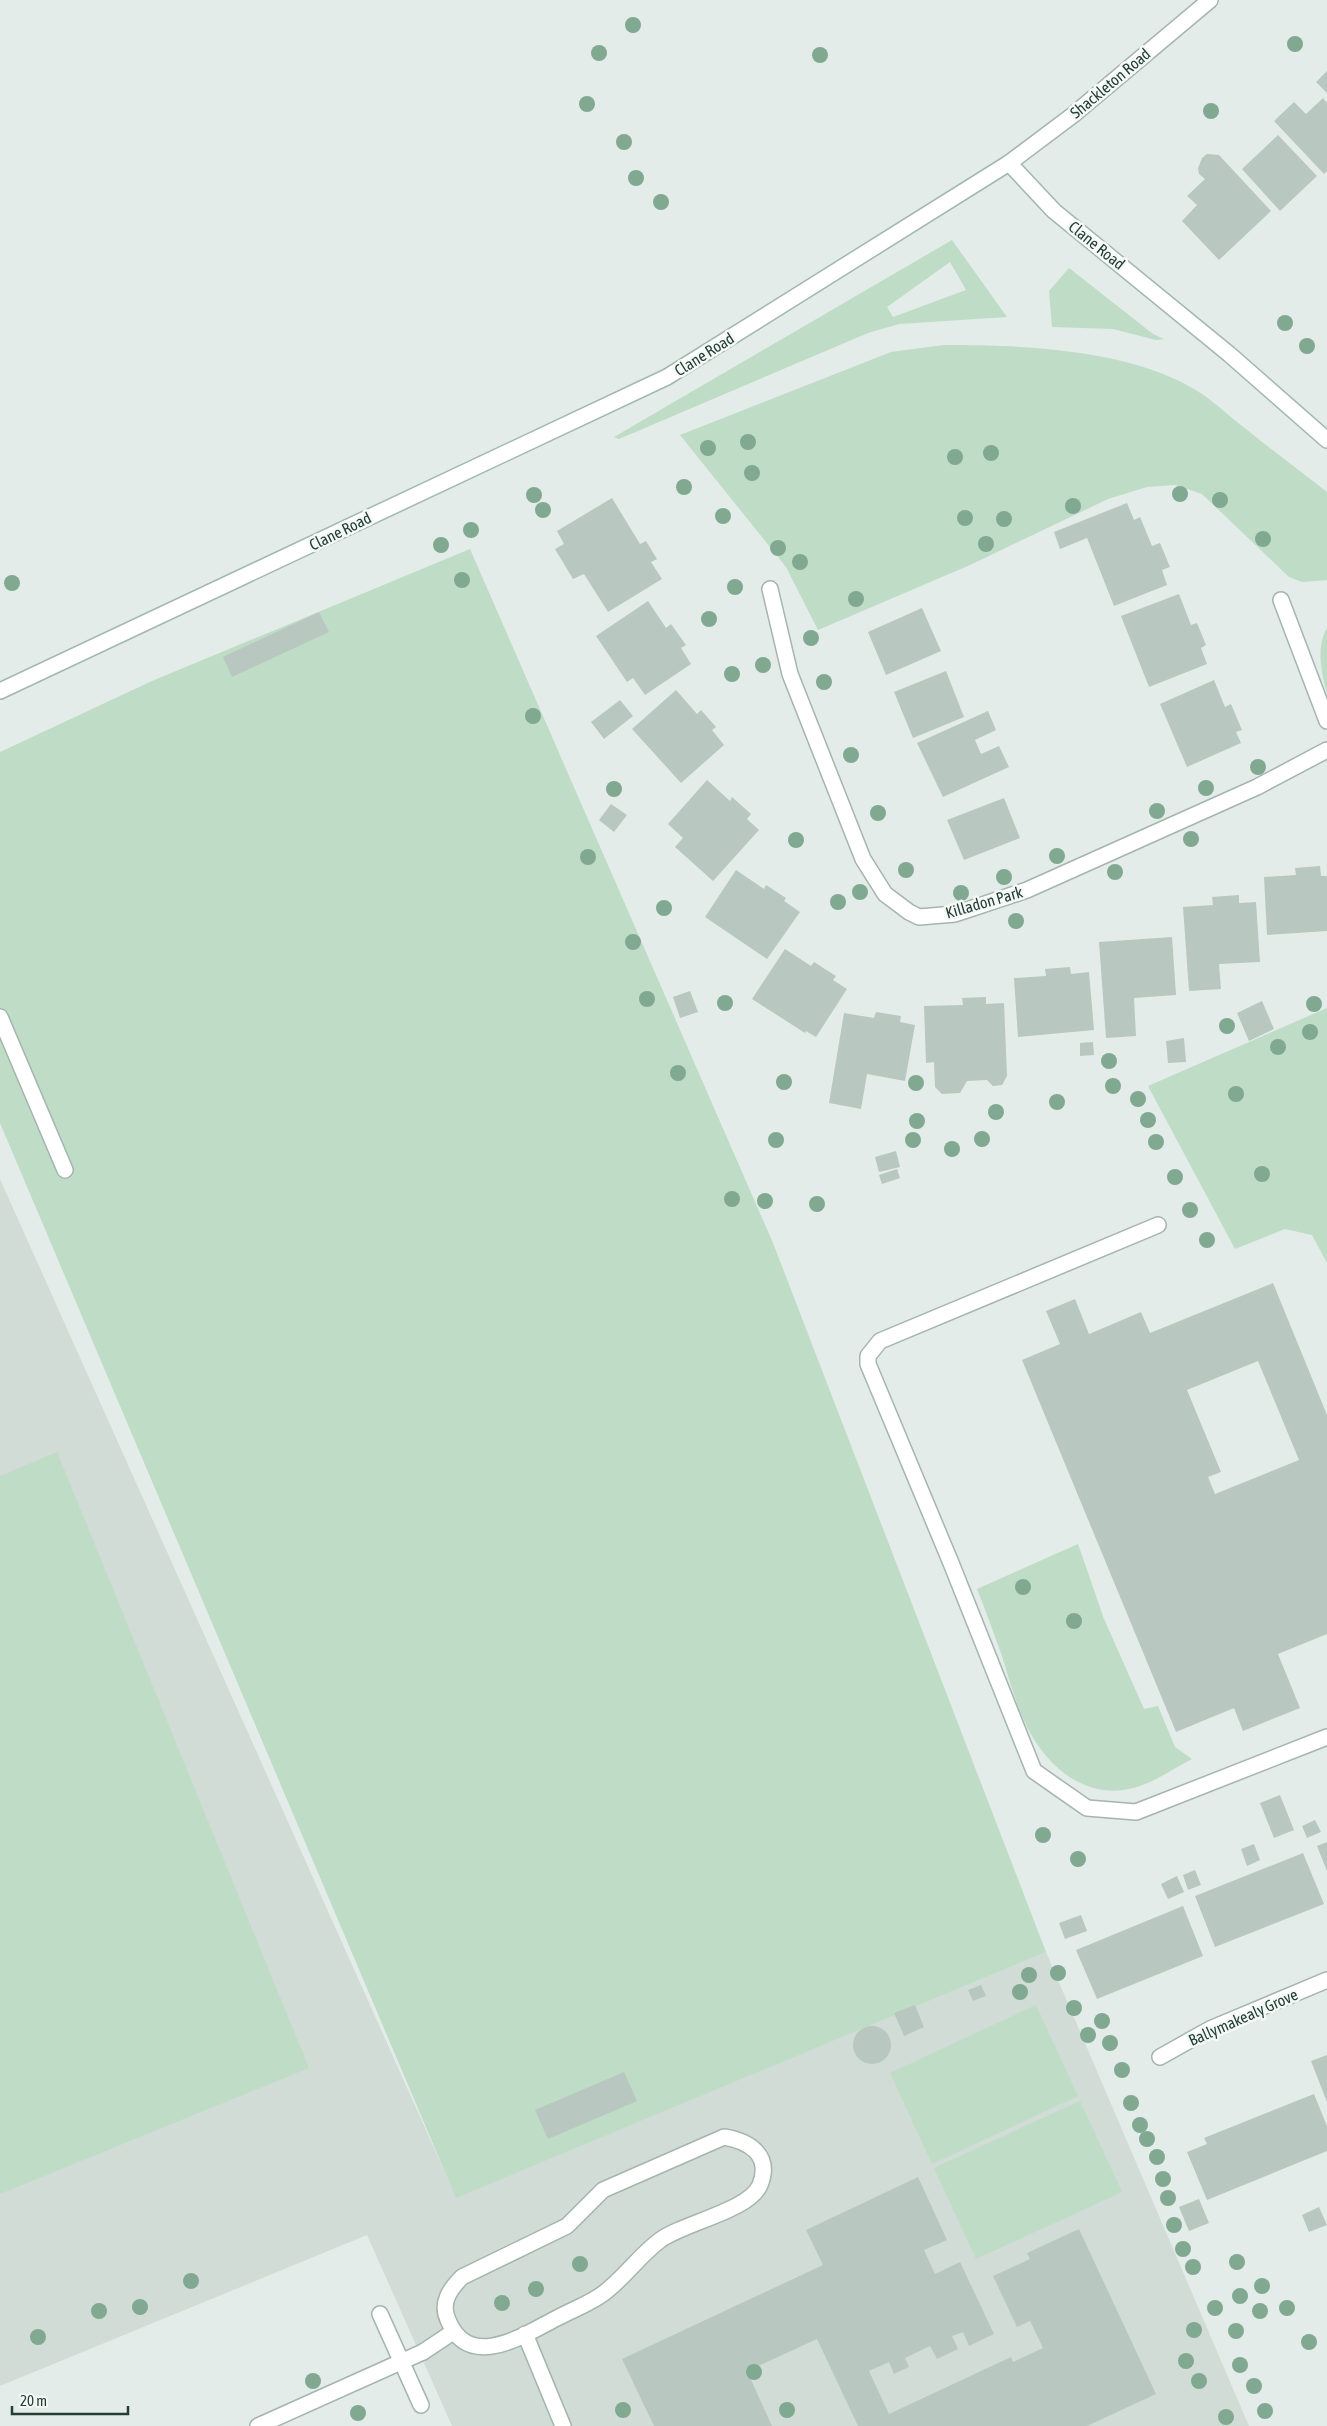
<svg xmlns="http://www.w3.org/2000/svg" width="1327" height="2426" font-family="'Asap Condensed',sans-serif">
<rect width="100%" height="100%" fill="#e3ece8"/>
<path fill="#d2dcd7" d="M0 1179 456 2197 1046 1952 1249 2426H452L367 2235 0 2386Z"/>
<path fill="#bedcc6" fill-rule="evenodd" d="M952 240 1007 317 899 324 868 333 619 439 614 437ZM950 262 966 290 893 317 887 307Z
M1069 268 1153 334 1164 339 1156 340 1113 329 1052 327 1049 291Z
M944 345C1022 345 1135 349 1202 394 1217 404 1231 418 1246 429 1273 451 1300 471 1327 492V580L1302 582 1289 577 1202 494 1175 485 1147 487 1108 499 970 565 818 630 786 567 680 435 891 352Z
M470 549 773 1243 1046 1952 456 2198 0 1123V752L152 681Z
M1327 628V693C1321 672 1316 647 1327 628Z
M1327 1008V1263L1312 1235 1285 1229 1235 1249 1148 1086Z
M57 1452 309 2068 0 2194V1476Z
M1078 1544 1104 1619 1144 1709 1158 1706 1175 1747 1192 1759C1176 1767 1161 1778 1145 1784 1090 1807 1044 1767 1023 1718 1014 1698 1008 1675 1001 1653 993 1632 986 1611 977 1589Z
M1036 2005 1078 2096 932 2164 890 2073Z
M1080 2101 1122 2192 976 2259 934 2168Z"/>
<path fill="#b9c7c1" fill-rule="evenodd" d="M1327 71V93L1316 82Z
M1323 98 1327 103V171L1324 174 1274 121 1294 102 1306 114Z
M1278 135 1317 176 1280 211 1242 169Z
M1207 154 1219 155 1271 211 1219 260 1182 221 1197 205 1187 196 1205 179 1199 174 1198 168 1202 158Z
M612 498 640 544 646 541 657 559 651 562 662 579 608 612 584 574 573 579 555 549 564 544 557 531Z
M1127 503 1134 520 1140 517 1152 546 1160 543 1170 567 1162 570 1167 585 1114 606 1087 538 1060 549 1054 532Z
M1179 594 1191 625 1197 623 1206 645 1201 648 1207 664 1149 687 1121 616Z
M648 601 666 628 671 624 686 645 681 648 691 664 645 695 633 678 627 682 596 636Z
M922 608 941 651 886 675 868 632Z
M319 612 329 632 232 677 223 657Z
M946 671 964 717 913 738 894 692Z
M1214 680 1225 707 1231 704 1242 730 1236 732 1241 743 1187 767 1160 704Z
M676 690 697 714 701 710 716 727 712 730 724 745 681 783 632 729Z
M620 700 633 716 604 739 591 722Z
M988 711 996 730 975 740 981 754 999 746 1009 767 943 797 917 743Z
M707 780 730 801 732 797 751 814 747 819 759 830 713 881 675 847 683 838 668 824Z
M1004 798 1020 838 964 860 947 820Z
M611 804 627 815 614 832 599 820Z
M1320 866 1321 876H1327V931L1267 935 1264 877 1296 875 1295 868Z
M736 870 764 889 766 885 786 898 784 901 800 912 767 959 705 917Z
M1239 895V903L1256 902 1260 962 1219 964 1221 989 1189 991 1183 907 1213 905 1212 897Z
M1172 937 1176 995 1134 998 1136 1036 1106 1038 1099 942Z
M785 949 811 966 814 962 836 976 833 980 847 989 816 1037 806 1031 805 1033 752 999Z
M1070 967 1071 974 1089 972 1094 1030 1018 1037 1014 978 1046 976 1045 969Z
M690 991 698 1012 680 1018 673 997Z
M986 997V1004L1004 1003 1007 1076 1002 1085 993 1086 987 1080 967 1081 960 1093 942 1094 935 1087 934 1062 926 1063 924 1006 963 1005 962 998Z
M1262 1001 1274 1029 1249 1041 1237 1013Z
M876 1012 901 1016 900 1022 915 1025 905 1081 867 1074 861 1109 829 1103 844 1013 874 1018Z
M1184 1038 1186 1062 1168 1063 1166 1041Z
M1093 1042 1094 1055 1080 1056V1043Z
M896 1151 900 1167 879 1172 875 1157Z
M897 1169 900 1178 882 1184 879 1175Z
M1273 1283 1327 1415V1634L1278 1654 1300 1708 1243 1731 1234 1708 1176 1732 1022 1360 1060 1344 1046 1311 1075 1299 1089 1334 1141 1312 1150 1333ZM1258 1361 1299 1460 1215 1494 1208 1477 1221 1472 1187 1390Z
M1280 1795 1294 1830 1274 1838 1260 1803Z
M1315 1820 1321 1832 1307 1838 1302 1826Z
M1327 1842V1871L1317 1846Z
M1254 1844 1260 1860 1247 1866 1241 1849Z
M1303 1853 1324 1904 1215 1947 1195 1896Z
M1195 1870 1201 1885 1188 1890 1183 1875Z
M1177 1876 1184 1892 1168 1899 1161 1884Z
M1183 1906 1203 1956 1097 1999 1076 1950Z
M1081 1915 1087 1931 1065 1939 1059 1923Z
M981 1985 986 1996 973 2001 968 1990Z
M915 2005 924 2027 904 2036 894 2013Z
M853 2045a19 19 0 1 1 38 0a19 19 0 1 1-38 0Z
M1327 2055V2102L1311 2061Z
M624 2072 637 2101 548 2139 535 2110Z
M1314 2094 1327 2126V2151L1207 2200 1187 2152 1207 2144 1204 2138Z
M918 2177 947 2240 924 2250 935 2274 960 2262 994 2334 969 2346 963 2332 952 2336 958 2349 937 2359 930 2346 905 2358 909 2367 894 2374 889 2362 869 2371 889 2414 1011 2357 1013 2362 1043 2348 1030 2321 1017 2327 993 2276 1030 2259 1027 2253 1079 2229 1156 2394 1087 2426H858L817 2339 747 2371 772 2426H654L622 2359 823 2265 806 2230Z
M1199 2199 1209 2223 1189 2231 1179 2207Z
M1319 2207 1327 2225 1309 2232 1302 2215Z"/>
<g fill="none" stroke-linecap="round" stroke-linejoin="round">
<g stroke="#a6b4af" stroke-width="18">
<path id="service" d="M0 1017 65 1170
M1158 1225 880 1341 868 1356V1364L951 1563 1034 1771 1087 1808 1136 1812 1327 1737
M724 2137C749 2141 772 2155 760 2185 749 2211 682 2223 659 2241 639 2256 624 2278 604 2293 591 2303 572 2310 557 2318 524 2335 469 2372 448 2320 440 2303 450 2289 462 2277L567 2226 603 2190Z
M525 2334 563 2426
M423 2352 453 2332"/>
</g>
<g stroke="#a6b4af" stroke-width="18">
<path id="minor" d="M770 589 790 674 863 859 885 894 909 912 919 917 955 914 1027 890 1257 787 1327 750
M1281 600 1327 721
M1160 2057 1210 2029 1327 1980
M380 2314 421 2405
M258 2426 423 2352"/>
</g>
<g stroke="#a6b4af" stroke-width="18">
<path id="tertiary" d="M1009 163 1073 115 1210 0"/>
</g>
<g stroke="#a2b7b0" stroke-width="18">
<path id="secondary" d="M0 691 667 377 1009 163 1054 211 1229 354 1327 440"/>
</g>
<use href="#service" stroke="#fff" stroke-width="15"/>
<use href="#minor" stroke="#fff" stroke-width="15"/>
<use href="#tertiary" stroke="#fff" stroke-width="15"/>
<use href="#secondary" stroke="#fff" stroke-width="15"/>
</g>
<g fill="#81a891">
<circle cx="633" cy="25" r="8"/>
<circle cx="1295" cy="44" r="8"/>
<circle cx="599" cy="53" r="8"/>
<circle cx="820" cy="55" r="8"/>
<circle cx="587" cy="104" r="8"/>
<circle cx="1211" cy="111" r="8"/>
<circle cx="624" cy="142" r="8"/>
<circle cx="636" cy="178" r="8"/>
<circle cx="661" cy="202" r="8"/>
<circle cx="1285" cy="323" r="8"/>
<circle cx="1307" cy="346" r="8"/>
<circle cx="748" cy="442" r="8"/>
<circle cx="708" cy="448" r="8"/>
<circle cx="991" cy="453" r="8"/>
<circle cx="955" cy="457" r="8"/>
<circle cx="752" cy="473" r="8"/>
<circle cx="684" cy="487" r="8"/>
<circle cx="1180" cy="494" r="8"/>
<circle cx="534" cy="495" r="8"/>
<circle cx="1220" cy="500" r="8"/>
<circle cx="1073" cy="506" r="8"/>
<circle cx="543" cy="510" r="8"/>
<circle cx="723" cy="516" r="8"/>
<circle cx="965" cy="518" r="8"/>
<circle cx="1004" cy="519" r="8"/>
<circle cx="471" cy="530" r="8"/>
<circle cx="1263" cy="539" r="8"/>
<circle cx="986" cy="544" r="8"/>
<circle cx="441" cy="545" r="8"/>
<circle cx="778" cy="548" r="8"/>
<circle cx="800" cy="562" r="8"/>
<circle cx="462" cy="580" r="8"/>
<circle cx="12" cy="583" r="8"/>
<circle cx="735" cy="587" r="8"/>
<circle cx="856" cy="599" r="8"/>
<circle cx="709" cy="619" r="8"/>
<circle cx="811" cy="638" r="8"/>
<circle cx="763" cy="665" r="8"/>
<circle cx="732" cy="674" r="8"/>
<circle cx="824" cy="682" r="8"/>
<circle cx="533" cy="716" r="8"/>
<circle cx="851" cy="755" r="8"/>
<circle cx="1258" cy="767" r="8"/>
<circle cx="1206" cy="788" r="8"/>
<circle cx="614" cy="789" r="8"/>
<circle cx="1157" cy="811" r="8"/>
<circle cx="878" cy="813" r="8"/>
<circle cx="1191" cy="839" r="8"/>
<circle cx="796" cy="840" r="8"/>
<circle cx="1057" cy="856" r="8"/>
<circle cx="588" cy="857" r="8"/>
<circle cx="906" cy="870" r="8"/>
<circle cx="1115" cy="872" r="8"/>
<circle cx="1004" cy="877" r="8"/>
<circle cx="860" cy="892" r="8"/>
<circle cx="961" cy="893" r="8"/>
<circle cx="838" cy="902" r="8"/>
<circle cx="664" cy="908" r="8"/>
<circle cx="1016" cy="921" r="8"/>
<circle cx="633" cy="942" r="8"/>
<circle cx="647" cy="999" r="8"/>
<circle cx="725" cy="1003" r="8"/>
<circle cx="1314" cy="1004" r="8"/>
<circle cx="1227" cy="1026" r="8"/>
<circle cx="1310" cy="1032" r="8"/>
<circle cx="1278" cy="1047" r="8"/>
<circle cx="1109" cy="1061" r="8"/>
<circle cx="678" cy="1073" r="8"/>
<circle cx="784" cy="1082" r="8"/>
<circle cx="916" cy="1083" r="8"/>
<circle cx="1113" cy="1086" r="8"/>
<circle cx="1236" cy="1094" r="8"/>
<circle cx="1138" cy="1099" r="8"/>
<circle cx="1057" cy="1102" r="8"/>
<circle cx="996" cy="1112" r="8"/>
<circle cx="1148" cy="1120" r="8"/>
<circle cx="917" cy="1121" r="8"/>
<circle cx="982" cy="1139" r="8"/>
<circle cx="776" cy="1140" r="8"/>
<circle cx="913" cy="1140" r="8"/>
<circle cx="1156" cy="1142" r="8"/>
<circle cx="952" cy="1149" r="8"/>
<circle cx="1262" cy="1174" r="8"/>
<circle cx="1175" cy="1177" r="8"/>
<circle cx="732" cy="1199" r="8"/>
<circle cx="765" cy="1201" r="8"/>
<circle cx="817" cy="1204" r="8"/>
<circle cx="1190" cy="1210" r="8"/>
<circle cx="1207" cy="1240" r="8"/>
<circle cx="1023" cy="1587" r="8"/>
<circle cx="1074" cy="1621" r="8"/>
<circle cx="1043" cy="1835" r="8"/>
<circle cx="1078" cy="1859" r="8"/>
<circle cx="1058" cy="1973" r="8"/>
<circle cx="1029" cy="1975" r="8"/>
<circle cx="1020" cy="1992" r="8"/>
<circle cx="1074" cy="2008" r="8"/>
<circle cx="1102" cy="2021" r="8"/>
<circle cx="1088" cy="2035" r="8"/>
<circle cx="1110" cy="2043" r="8"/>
<circle cx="1122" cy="2070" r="8"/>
<circle cx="1131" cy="2103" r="8"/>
<circle cx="1140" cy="2125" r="8"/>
<circle cx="1147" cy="2139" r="8"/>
<circle cx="1157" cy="2157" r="8"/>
<circle cx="1163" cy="2179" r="8"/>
<circle cx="1168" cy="2198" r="8"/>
<circle cx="1174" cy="2225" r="8"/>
<circle cx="1183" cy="2249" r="8"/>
<circle cx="1237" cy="2262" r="8"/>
<circle cx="580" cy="2264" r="8"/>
<circle cx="1193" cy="2267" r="8"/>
<circle cx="191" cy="2281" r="8"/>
<circle cx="1262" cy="2286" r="8"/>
<circle cx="536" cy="2289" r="8"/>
<circle cx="1240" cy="2296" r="8"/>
<circle cx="502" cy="2303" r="8"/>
<circle cx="140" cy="2307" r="8"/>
<circle cx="1215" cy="2308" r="8"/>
<circle cx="1287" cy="2308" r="8"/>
<circle cx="99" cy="2311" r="8"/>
<circle cx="1260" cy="2311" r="8"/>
<circle cx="1194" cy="2330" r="8"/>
<circle cx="1236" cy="2331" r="8"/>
<circle cx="38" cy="2337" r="8"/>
<circle cx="1309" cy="2342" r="8"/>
<circle cx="1186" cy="2361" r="8"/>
<circle cx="1240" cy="2365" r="8"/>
<circle cx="754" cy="2372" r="8"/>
<circle cx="313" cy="2381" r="8"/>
<circle cx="1199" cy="2381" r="8"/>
<circle cx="1254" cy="2386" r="8"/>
<circle cx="623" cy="2410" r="8"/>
<circle cx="787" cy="2410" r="8"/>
<circle cx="1265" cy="2411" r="8"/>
<circle cx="358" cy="2413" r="8"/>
<circle cx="1226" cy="2417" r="8"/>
</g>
<g text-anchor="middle" stroke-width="5" stroke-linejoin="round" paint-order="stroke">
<g font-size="16" fill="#243d36" stroke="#f4f9f6">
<text transform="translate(1110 83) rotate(-40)" y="6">Shackleton Road</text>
<text transform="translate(1097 245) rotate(39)" y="6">Clane Road</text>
<text transform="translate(704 354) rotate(-32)" y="6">Clane Road</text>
<text transform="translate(340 531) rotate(-26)" y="6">Clane Road</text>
<text transform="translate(984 902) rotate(-16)" y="6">Killadon Park</text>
<text transform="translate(1243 2017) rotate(-24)" y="6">Ballymakealy Grove</text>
</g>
</g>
<path d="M12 2406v8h116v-8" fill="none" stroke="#243d36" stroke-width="2.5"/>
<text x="20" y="2406" font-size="15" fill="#243d36" stroke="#f4f9f6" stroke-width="4" paint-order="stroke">20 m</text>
</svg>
